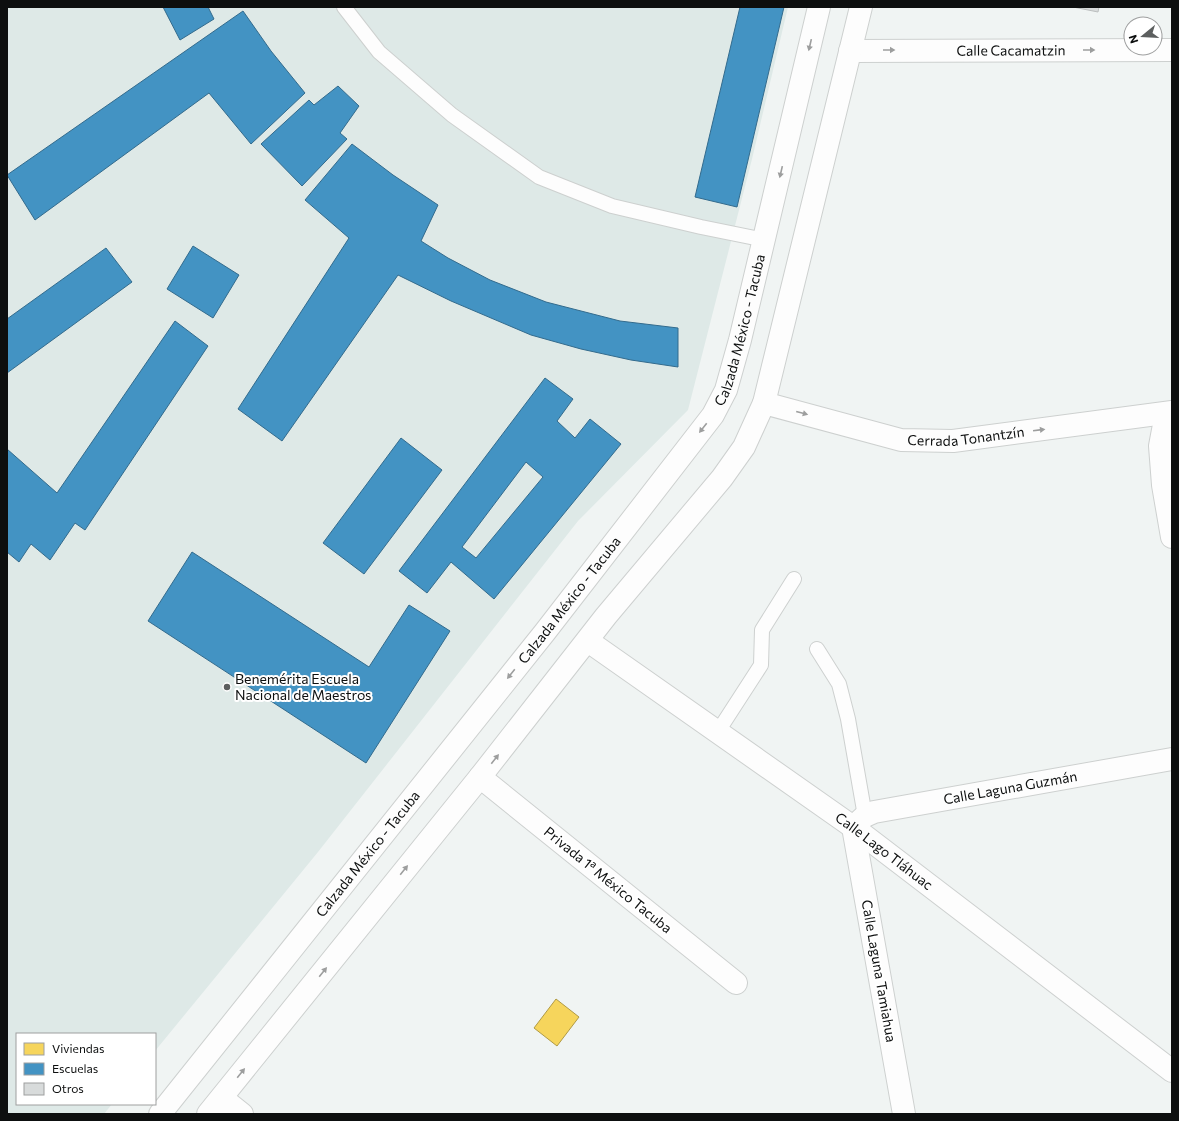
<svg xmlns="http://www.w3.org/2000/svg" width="1179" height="1121" font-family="Commissioner,sans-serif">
<rect width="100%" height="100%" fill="#f0f4f3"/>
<path fill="#dee9e7" d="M7 7H788L752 159 688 410 578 521 318 852 155 1051V1034H17V1104H112L104 1114H7Z"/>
<path fill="#f6d55c" stroke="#b09a45" d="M556 999 579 1017 557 1046 534 1028Z"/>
<path fill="#4393c3" stroke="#336b8d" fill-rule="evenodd" d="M163 7H208L214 19 180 40Z
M740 7H784L737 207 695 197Z
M243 11 271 51 305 93 251 144 209 93 35 220 7 175Z
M338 86 359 106 340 133 347 139 302 186 261 144 309 100 314 105Z
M352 144 393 175 438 205 421 241 448 258 490 280 546 302 620 321 678 328V367L631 360 581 349 531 335 451 301 398 275 282 441 238 409 349 238 305 200Z
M193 246 239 275 213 318 167 289Z
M106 248 132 282 7 373V319Z
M175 321 208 346 85 530 75 523 50 560 31 544 19 562 7 552V449L57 493Z
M545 378 573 399 557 421 575 438 590 419 621 444 494 599 451 562 427 593 399 571ZM526 462 543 477 476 558 462 547Z
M401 438 442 470 364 574 323 543Z
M192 552 369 667 409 605 450 631 366 763 148 621Z"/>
<path fill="#d8dbdb" stroke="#bcbfbf" d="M1073 7H1099L1098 12Z"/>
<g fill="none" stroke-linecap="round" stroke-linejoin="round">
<g stroke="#cdd0cf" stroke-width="16">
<path id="service" d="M344 7 379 52 452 115 539 177 612 206 701 227 765 240
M817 649 839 684 848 719 865 816
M717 733 761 665 762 630 794 579"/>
</g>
<g stroke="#cdd0cf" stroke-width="24">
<g id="minor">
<path id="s1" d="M850 51 1172 50"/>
<path id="s2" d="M764 403 901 440 953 441 1172 412"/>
<path d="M1166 414 1160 446 1163 485 1172 537"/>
<path id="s3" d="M588 641 853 827 1172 1071"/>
<path d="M480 777 736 983"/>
<path d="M222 1098 242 1114"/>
<path id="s4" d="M904 1114 853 827 865 816 874 812 1172 759"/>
</g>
</g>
<g stroke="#cdd0cf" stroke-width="24">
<g id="secondary">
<path id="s5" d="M160 1114 545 632 713 415 726 390 740 340 819 7"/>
<path d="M208 1114 480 777 606 616 722 478 744 447 764 403 861 7"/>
</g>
</g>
<use href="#service" stroke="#fdfdfd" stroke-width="14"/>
<use href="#minor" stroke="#fdfdfd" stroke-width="22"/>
<use href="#secondary" stroke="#fdfdfd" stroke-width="22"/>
</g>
<defs><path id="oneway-solid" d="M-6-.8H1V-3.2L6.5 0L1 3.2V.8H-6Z"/></defs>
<g fill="#9d9e9e">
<use href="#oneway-solid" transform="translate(810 45) rotate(103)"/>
<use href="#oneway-solid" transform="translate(889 50)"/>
<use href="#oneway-solid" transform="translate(1089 50)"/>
<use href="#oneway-solid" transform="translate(781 172) rotate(103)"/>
<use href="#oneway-solid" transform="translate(802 413) rotate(15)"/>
<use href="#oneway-solid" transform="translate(703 428) rotate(128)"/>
<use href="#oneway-solid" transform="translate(1039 430) rotate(-7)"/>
<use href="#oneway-solid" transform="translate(511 674) rotate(129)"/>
<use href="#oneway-solid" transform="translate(495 759) rotate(-52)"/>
<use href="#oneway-solid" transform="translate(404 870) rotate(-51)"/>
<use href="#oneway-solid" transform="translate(323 972) rotate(-51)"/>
<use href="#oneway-solid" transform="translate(241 1073) rotate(-51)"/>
</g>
<circle fill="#5c5f5f" stroke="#fff" stroke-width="1.5" cx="227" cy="687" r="4"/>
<g text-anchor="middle" stroke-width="4" stroke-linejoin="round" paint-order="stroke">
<g font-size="14" fill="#0d0f0f" stroke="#fff">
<text dy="5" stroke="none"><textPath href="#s1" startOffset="161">Calle Cacamatzin</textPath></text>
<text dy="5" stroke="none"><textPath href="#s5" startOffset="981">Calzada México - Tacuba</textPath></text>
<text dy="5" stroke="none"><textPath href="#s2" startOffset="207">Cerrada Tonantzín</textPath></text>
<text dy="5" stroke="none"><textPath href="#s5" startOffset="657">Calzada México - Tacuba</textPath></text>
<text dy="5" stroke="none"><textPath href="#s4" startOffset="456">Calle Laguna Guzmán</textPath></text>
<text dy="5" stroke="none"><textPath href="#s3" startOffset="363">Calle Lago Tláhuac</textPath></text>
<text dy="5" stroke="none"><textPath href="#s5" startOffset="333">Calzada México - Tacuba</textPath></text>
<text transform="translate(608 880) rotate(39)" y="5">Privada 1ª México Tacuba</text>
<text transform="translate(879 971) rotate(80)" y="5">Calle Laguna Tamiahua</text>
</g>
<g font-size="14" fill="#0d0f0f" stroke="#fff" text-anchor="start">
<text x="235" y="684">Benemérita Escuela<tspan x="235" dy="16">Nacional de Maestros</tspan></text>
</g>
</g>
<rect width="1179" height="1121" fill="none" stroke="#0d0f0f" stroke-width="16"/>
<rect x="16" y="1033" width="140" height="72" fill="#ffffff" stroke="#9e9f9f"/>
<rect x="24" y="1043" width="20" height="12" fill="#f6d55c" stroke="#9e9f9f"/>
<text x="52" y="1053" font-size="12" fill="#0d0f0f">Viviendas</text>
<rect x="24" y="1063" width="20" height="12" fill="#4393c3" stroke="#9e9f9f"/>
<text x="52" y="1073" font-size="12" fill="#0d0f0f">Escuelas</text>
<rect x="24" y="1083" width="20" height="12" fill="#d8dbdb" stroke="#9e9f9f"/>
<text x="52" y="1093" font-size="12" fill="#0d0f0f">Otros</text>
<g transform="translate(1143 36) rotate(252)"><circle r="19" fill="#ffffff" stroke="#9e9f9f"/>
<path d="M0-3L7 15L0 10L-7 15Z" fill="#5c5f5f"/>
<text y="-6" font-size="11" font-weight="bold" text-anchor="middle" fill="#0d0f0f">N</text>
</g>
</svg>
